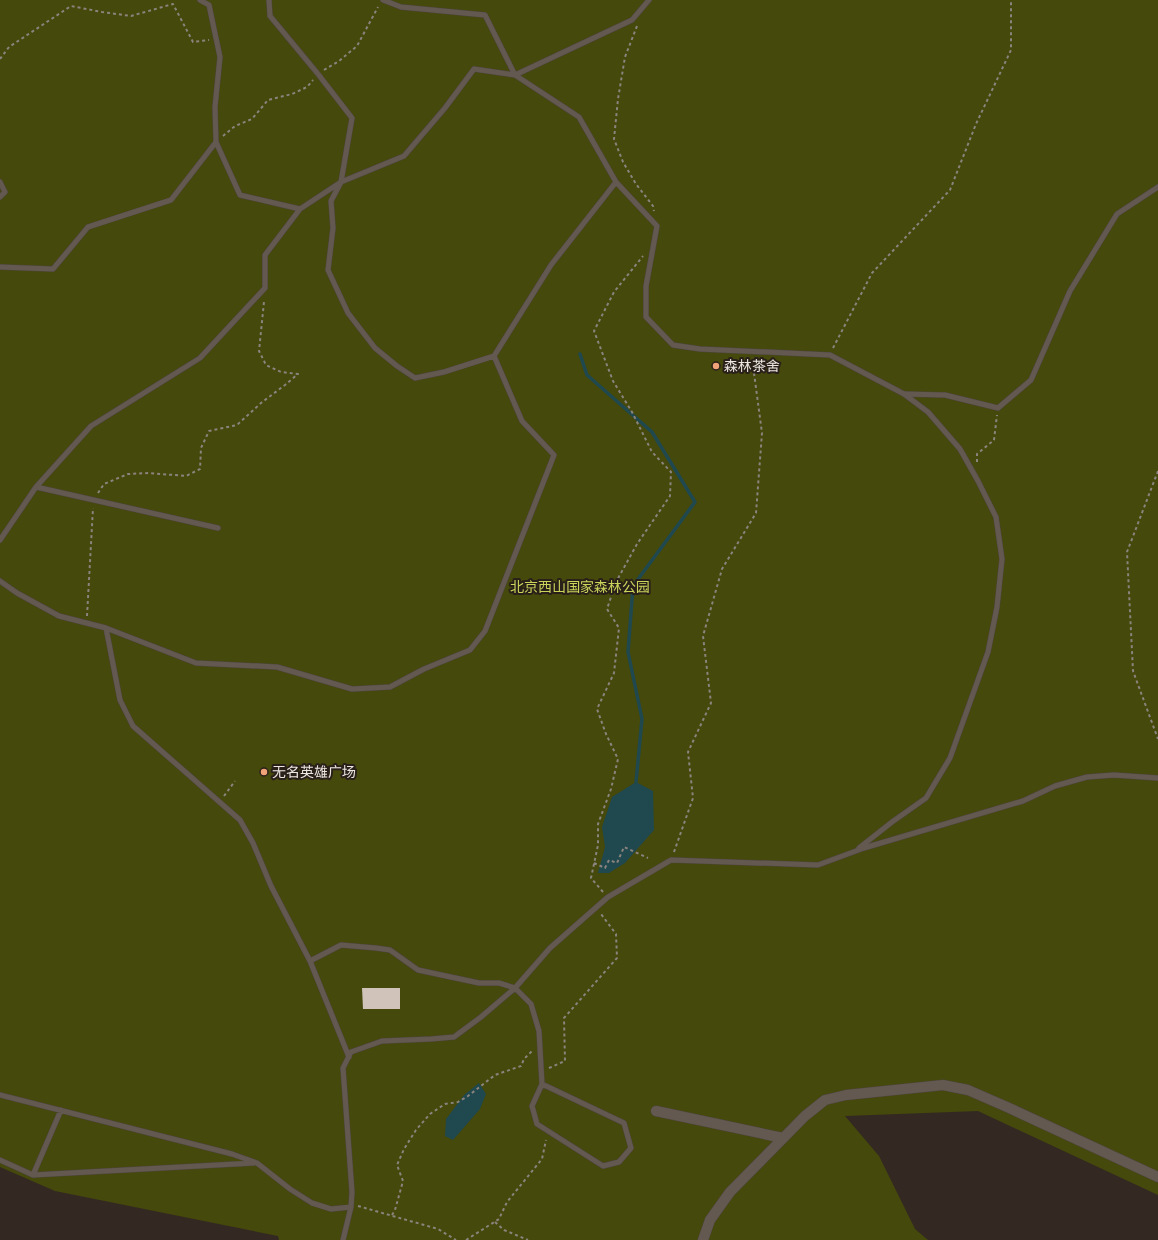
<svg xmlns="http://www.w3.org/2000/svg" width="1158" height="1240" font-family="'Sofia Sans Condensed','Noto Sans SC',sans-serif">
<rect width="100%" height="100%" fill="#332922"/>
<path fill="#45490b" d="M0 0H1158V1195L978 1111 845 1116 879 1156 915 1229 928 1240H279L278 1236 55 1191 0 1167Z"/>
<path fill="#20484f" d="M636 782 653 791 654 830 625 863 609 873H598L605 847 602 827 612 797Z
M479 1083 486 1094 480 1109 453 1140 445 1136 446 1119 464 1095Z"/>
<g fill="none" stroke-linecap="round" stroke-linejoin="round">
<path stroke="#20484f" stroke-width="3.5" d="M580 354 587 375 652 432 695 502 633 586 628 652 642 719 636 782"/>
</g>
<path fill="#d0c3ba" d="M362 988H400V1009H363Z"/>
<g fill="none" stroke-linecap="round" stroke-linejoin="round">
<g stroke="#4d453e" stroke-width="6">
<path id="lane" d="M200 0 209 5 220 57 215 107 216 142
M515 75 632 20 649 0
M0 182 5 192 0 197
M616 182 657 226 646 286V317L673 345 700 349 830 355 904 394 928 412 960 449 978 481 996 517 1002 559 997 607 988 652 950 758 926 798 892 822 859 848
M0 267 53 269 88 227 171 200 216 142 240 195 300 209
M494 356 551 265 616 182 579 117 515 75
M905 394 945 395 998 408 1031 380 1070 291 1117 214 1158 187
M36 487 218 528
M0 540 36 487 91 426 200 358 265 288V255L300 209 341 182 404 156 445 108 474 69 515 75 485 15 401 7 383 0
M0 581 17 593 59 616 106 628 196 663 277 667 352 689 390 687 424 669 470 650 485 631 554 455 522 421 494 356 444 372 415 378 397 366 375 348 348 313 328 270 333 228 331 201 341 182 352 118 318 74 270 16 269 0
M106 628 120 700 133 726 240 820 253 843 271 886 310 961
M349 1057 310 961 341 945 376 948 390 950 418 970 479 983H499L515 988 550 948 608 897 671 860 818 865 864 848 1023 801 1055 786 1087 777 1114 775 1158 778
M0 1095 232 1154 257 1163 290 1189 312 1203 331 1209 351 1207
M0 1160 33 1175 254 1163
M33 1175 61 1110
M343 1240 351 1207 352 1192 343 1068 351 1052 382 1041 431 1039 454 1037 481 1017 515 988 531 1004 539 1031 542 1084 532 1106 537 1124 603 1166 619 1162 631 1148 624 1123 542 1084"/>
</g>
<g stroke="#4d453e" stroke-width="11">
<path id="street" d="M656 1111 783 1138
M703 1240 710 1220 730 1192 805 1116 825 1100 846 1095 943 1085 968 1090 1007 1107 1158 1177"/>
</g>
<path stroke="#8b837d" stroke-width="2" stroke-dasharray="3 3" stroke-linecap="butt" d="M637 26 625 57 618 99 614 139 623 162 636 184 653 206 654 211
M0 59 9 47 71 6 102 12 131 16 173 4 193 42 209 40
M324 70 339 61 357 46 378 7
M223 136 235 126 252 119 268 100 292 94 307 87 313 80
M833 348 872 273 950 190 976 124 1011 50V0
M977 462V454L994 440 997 415
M1158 471 1127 552 1133 671 1158 739
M98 493 104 484 128 474 149 473 186 476 200 469 201 448 209 431 237 425 261 403 285 385 298 374 281 372 266 365 259 351 264 302
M87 616 93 508
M224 796 235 781
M674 852 693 798 688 752 711 703 703 636 722 569 756 513 762 433 752 358
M594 863 605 868 609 860 617 863 624 847 648 858
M603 892 591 878 598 845V824L611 789 618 759 606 734 597 709 614 673 619 628 607 609 616 582 637 544 670 496 671 472 652 452 632 412 613 381 594 331 614 292 643 256
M549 1068 565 1061 564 1018 617 958 616 934 601 914
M358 1206 438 1229 456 1240
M392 1215 395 1210 403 1181 397 1165 404 1149 416 1130 430 1114 445 1104 458 1102 468 1096 495 1075 521 1066 524 1059 532 1051
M495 1222 504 1230 528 1240
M466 1240 499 1219 507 1202 542 1159 546 1140"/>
<use href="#lane" stroke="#645951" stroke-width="5"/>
<use href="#street" stroke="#645951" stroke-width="10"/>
</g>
<g fill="#f0a278" stroke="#292019" stroke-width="1.5">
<circle cx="716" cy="366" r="4"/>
<circle cx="264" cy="772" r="4"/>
</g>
<g text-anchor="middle" stroke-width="4" stroke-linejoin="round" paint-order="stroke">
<g font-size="14" fill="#ece6e1" stroke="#292019" text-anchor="start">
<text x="724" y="371">森林茶舍</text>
<text x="272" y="777">无名英雄广场</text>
</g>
<g font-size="14" fill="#c9d45b" stroke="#292019">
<text x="580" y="592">北京西山国家森林公园</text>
</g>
</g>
</svg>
